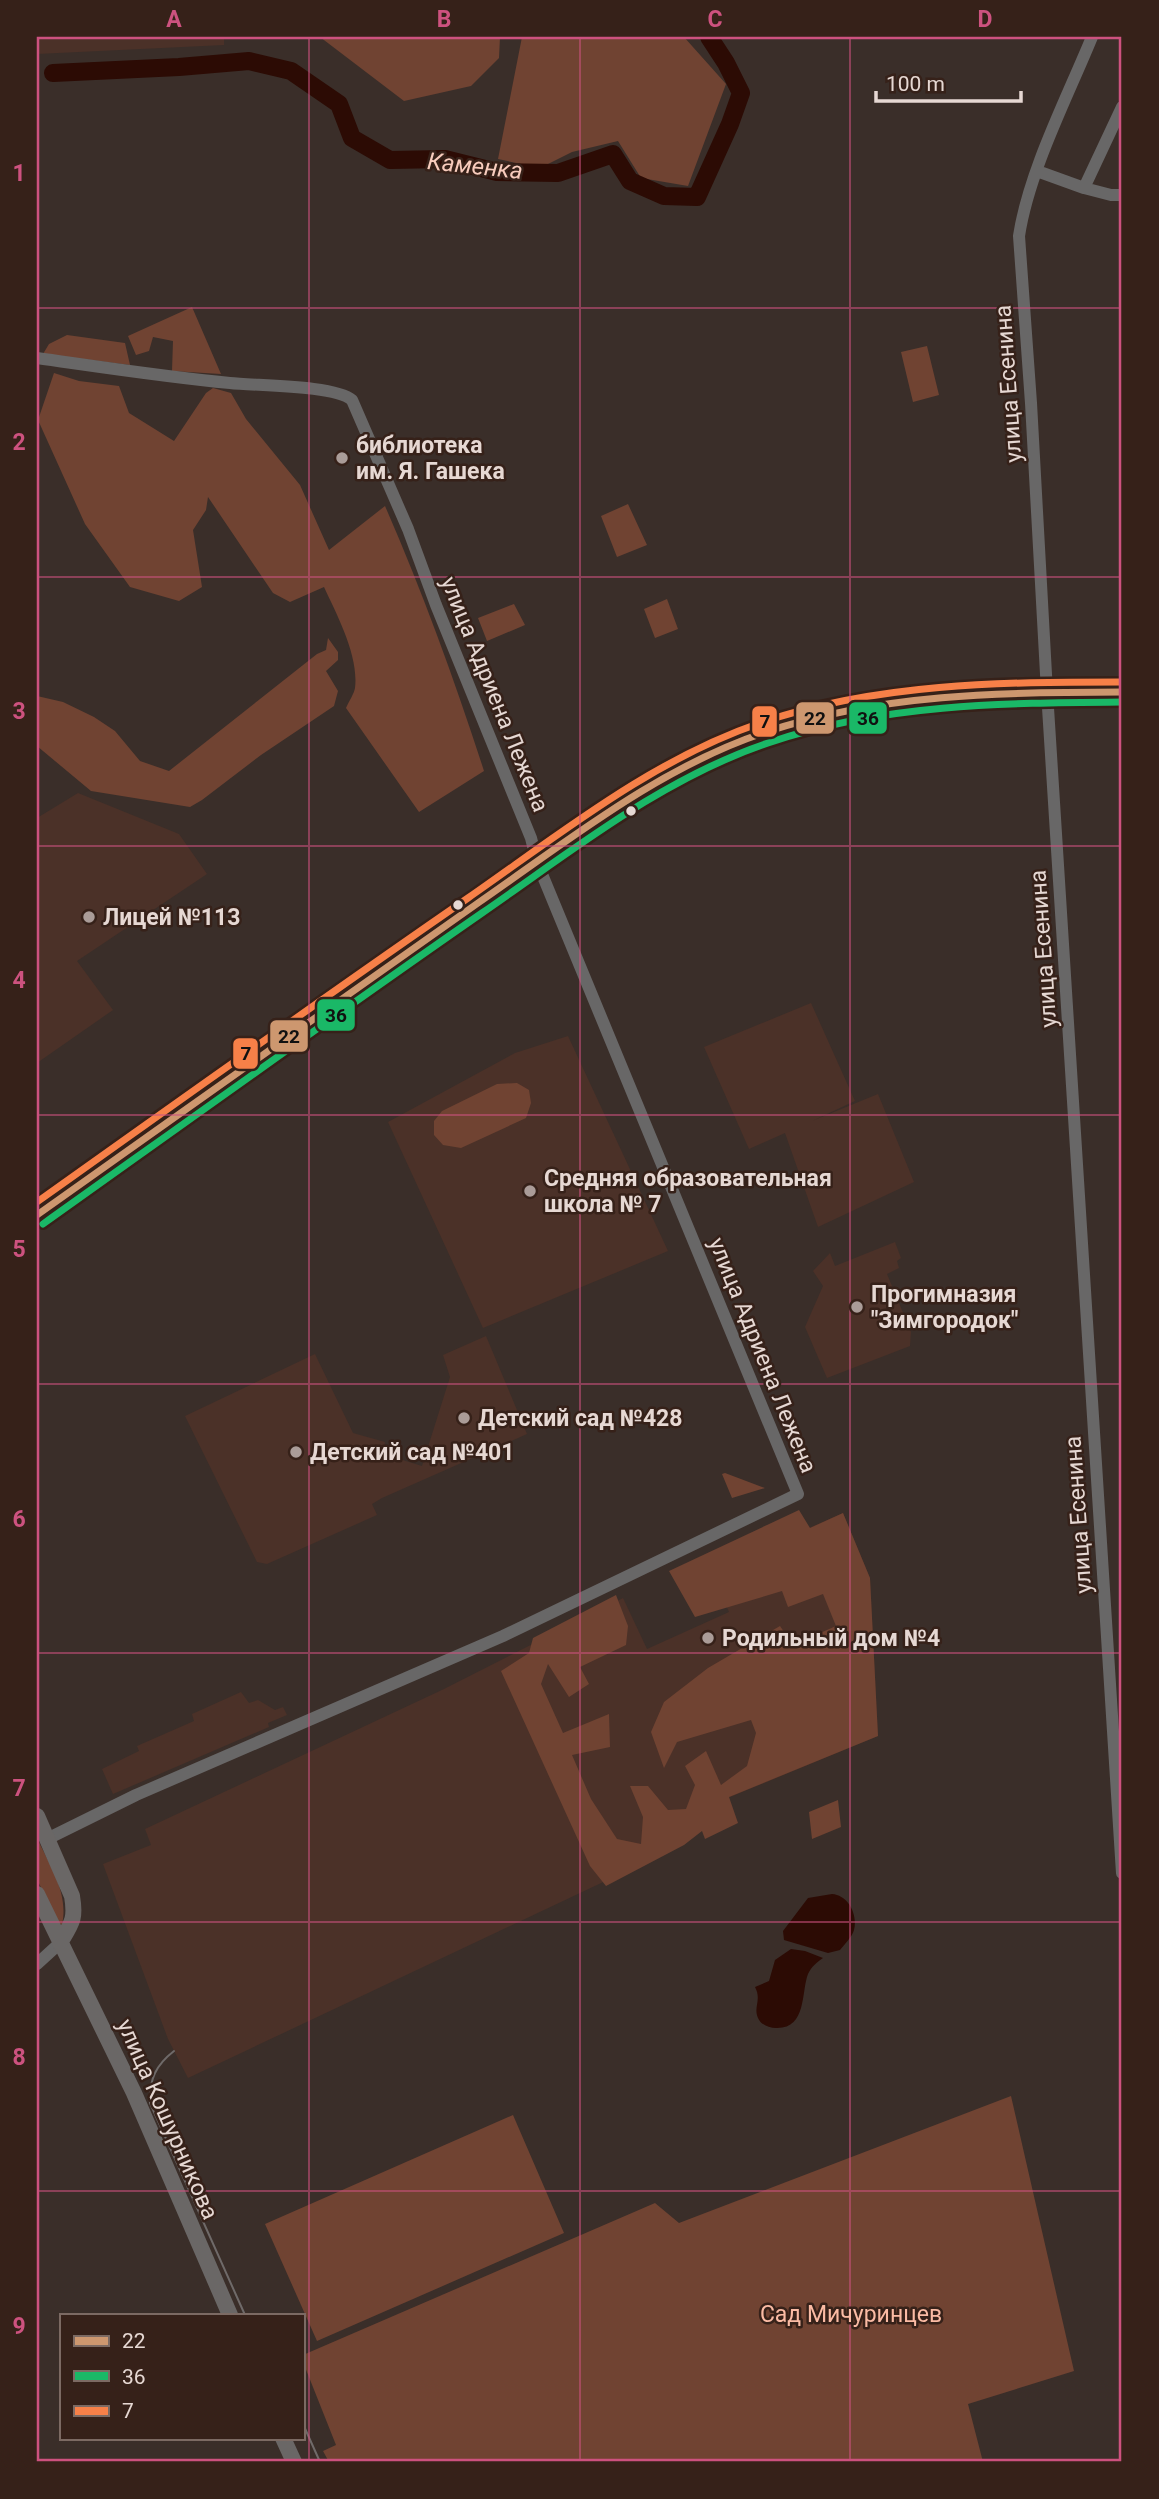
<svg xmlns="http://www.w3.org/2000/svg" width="1159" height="2499" font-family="Roboto,sans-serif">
<rect width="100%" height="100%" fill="#3a2e29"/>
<path fill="#4b3128" d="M37 37H224V45L37 54Z
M78 793 179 834 207 874 77 961 113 1010 37 1063V818Z
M811 1003 855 1101 812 1121 878 1094 914 1182 818 1227 785 1133 749 1149 704 1047Z
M568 1036 668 1251 483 1328 388 1122 515 1053Z
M895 1242 901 1258 897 1261 899 1268 887 1274 911 1332 910 1346 827 1378 805 1327 823 1286 813 1271 830 1253 835 1266Z
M486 1336 527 1434 382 1498 372 1504 377 1515 267 1564 257 1562 185 1416 315 1354 353 1433 385 1442 383 1454 422 1466 450 1377 443 1355Z
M843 1513 870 1578 878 1736 728 1798 616 1876 188 2078 168 2039 103 1864 151 1845 145 1829 444 1689 623 1598 647 1649 729 1612 711 1571Z
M241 1692 249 1703 258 1700 275 1710 283 1707 287 1715 268 1723 269 1727 113 1794 102 1769 139 1751 137 1746 194 1721 192 1714Z"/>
<path fill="#704332" d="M320 37H500L499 58 471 86 404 101Z
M522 37H684L726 84 688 186 641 178 618 141 572 152 540 168 498 159Z
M192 307 221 374 172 371 173 341 153 337 149 351 136 355 128 336Z
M67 335 125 343 130 365 43 354 49 344Z
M927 346 939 395 913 402 901 352Z
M54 373 79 381 119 386 129 413 174 441 206 393 213 388 231 393 246 419 300 485 329 550 385 506C423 593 455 681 484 771L419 812 346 708C349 701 354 694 355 688 359 656 337 615 324 587L290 602 273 593 208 497 206 510 193 530 202 587 179 601 130 587 85 524 38 420Z
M628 504 647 545 617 557 601 516Z
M667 599 678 629 655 638 644 609Z
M514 604 525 625 487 641 478 618Z
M328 638 338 652V660L326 671 338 691 334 706 261 755 202 800 190 807 91 791 37 746V696L63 702 94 717 115 731 140 761 169 771 317 654 326 650Z
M517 1083 529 1090 531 1103 526 1118 461 1148 443 1145 434 1135V1121L442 1111 497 1084Z
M725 1473 765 1488 732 1498 722 1474Z
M799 1510 810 1528 843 1513 870 1578 878 1736 729 1797 738 1823 705 1839 702 1831 684 1845 606 1886 590 1866 501 1671 529 1653 533 1638 616 1595 628 1626 626 1645 580 1667 589 1684 569 1697 548 1664 541 1684 563 1733 609 1714 610 1747 572 1755 591 1799 617 1839 641 1844 643 1817 630 1786H648L668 1810 686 1809 695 1785 685 1766 706 1751 721 1785 747 1766 756 1733 751 1720 677 1742 664 1768 651 1732 664 1702 708 1668 780 1626 793 1645 836 1626 823 1594 788 1607 782 1591 695 1617 669 1571Z
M838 1800 841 1827 812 1839 809 1812Z
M37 1838C50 1866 69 1893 62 1925L57 1922 37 1879Z
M1011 2096 1074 2371 968 2404 983 2462H329L323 2451 336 2445 303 2362V2355L655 2203 679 2223Z
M513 2115 564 2233 317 2341 265 2224Z"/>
<path fill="#2c0b04" d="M832 1894C848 1895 858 1914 854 1930 852 1937 844 1945 840 1950L828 1953 784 1940 783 1931 808 1898Z
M791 1949 805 1951 823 1958C816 1963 812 1966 808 1974 801 1992 807 2029 776 2028 769 2028 761 2025 758 2018 753 2007 762 2000 755 1987L769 1981 775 1960Z"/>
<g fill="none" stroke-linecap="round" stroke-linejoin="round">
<path stroke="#2c0b04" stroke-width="18" d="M53 73 179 67 249 61 291 71 339 104 352 138 390 160 445 159 497 172 558 173 613 154 630 181 664 196 697 197 730 124 741 93 726 63 709 37"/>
<path stroke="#686767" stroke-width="12" d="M1092 37C1067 98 1029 171 1019 236L1031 403 1047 692 1122 1873
M1037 171 1084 188 1122 107
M1084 188 1111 195H1122
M37 358C101 367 166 377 230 383 257 386 335 385 352 400L408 529 436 605 531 838 537 862 798 1494 503 1636 136 1795 47 1839
M37 1964 60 1943"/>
<path stroke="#6a6766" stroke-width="16" d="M37 1215C173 1118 311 1021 448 924 490 895 533 865 576 836 635 795 696 755 766 732 881 694 1002 692 1122 692
M37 1816 72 1896C76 1919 72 1923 60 1943
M37 1894 134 2093 230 2315
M283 2438 294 2462"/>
<path stroke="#6f6a69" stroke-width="2" d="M174 2051C156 2065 149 2079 150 2103L245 2315
M303 2424 320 2462"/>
<g stroke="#362119" stroke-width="12">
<path id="bus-1" d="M37 1215C184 1111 330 1006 478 903 569 840 660 767 766 732 880 694 1002 692 1122 692"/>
</g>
<g stroke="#362119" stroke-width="12">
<path id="bus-2" d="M43 1224C189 1120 335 1015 482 913 572 851 663 778 768 743 881 704 1003 703 1122 702"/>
</g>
<g stroke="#362119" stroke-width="12">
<path id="bus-3" d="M37 1202C180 1100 323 998 468 898 560 834 652 760 760 723 876 683 1001 682 1122 682"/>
</g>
<use href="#bus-1" stroke="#cd976f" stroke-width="7"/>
<use href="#bus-2" stroke="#1ab867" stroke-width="7"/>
<use href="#bus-3" stroke="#f78048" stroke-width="7"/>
</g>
<path fill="none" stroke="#cd527f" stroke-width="2" stroke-opacity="0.55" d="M309 37V2462M580 37V2462M850 37V2462M37 308H1122M37 577H1122M37 846H1122M37 1115H1122M37 1384H1122M37 1653H1122M37 1922H1122M37 2191H1122"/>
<g fill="#aa9c98" stroke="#362119" stroke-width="2.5">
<circle cx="342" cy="458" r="7"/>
<circle cx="89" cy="917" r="7"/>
<circle cx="530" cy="1191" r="7"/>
<circle cx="857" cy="1307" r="7"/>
<circle cx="464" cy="1418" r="7"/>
<circle cx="296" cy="1452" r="7"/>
<circle cx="708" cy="1638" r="7"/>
</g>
<g fill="#e6d8d3" stroke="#362119" stroke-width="2.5">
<circle cx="631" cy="811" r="6"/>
<circle cx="458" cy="905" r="6"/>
</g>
<g text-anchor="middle" stroke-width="5" stroke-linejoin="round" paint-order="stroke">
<g font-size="23" fill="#e6d8d3" stroke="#362119">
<text transform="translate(1008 384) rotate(-94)" y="8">улица Есенина</text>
<text transform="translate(495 694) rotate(68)" y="8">улица Адриена Лежена</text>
<text transform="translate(1043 949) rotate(-94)" y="8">улица Есенина</text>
<text transform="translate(763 1355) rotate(68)" y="8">улица Адриена Лежена</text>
<text transform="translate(1078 1515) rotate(-94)" y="8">улица Есенина</text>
<text transform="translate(168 2119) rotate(66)" y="8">улица Кошурникова</text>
</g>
<g font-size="23" font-weight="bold" fill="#e6d8d3" stroke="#362119" text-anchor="start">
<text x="356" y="453">библиотека<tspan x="356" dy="26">им. Я. Гашека</tspan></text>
<text x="103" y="925">Лицей №113</text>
<text x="544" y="1186">Средняя образовательная<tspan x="544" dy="26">школа № 7</tspan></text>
<text x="871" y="1302">Прогимназия<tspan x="871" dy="26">"Зимгородок"</tspan></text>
<text x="478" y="1426">Детский сад №428</text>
<text x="310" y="1460">Детский сад №401</text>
<text x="722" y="1646">Родильный дом №4</text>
</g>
<g font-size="23" fill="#fbbba4" stroke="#362119">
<text x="851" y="2322">Сад Мичуринцев</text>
</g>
<g font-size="24" font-style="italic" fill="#f8ccbd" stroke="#362119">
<text transform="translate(475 166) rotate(6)" y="8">Каменка</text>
</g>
</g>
<g stroke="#362119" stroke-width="2.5">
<rect x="848" y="701" width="40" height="34" rx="7" fill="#1ab867"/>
<rect x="795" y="701" width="40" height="34" rx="7" fill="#cd976f"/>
<rect x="751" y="705" width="27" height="33" rx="7" fill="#f78048"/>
<rect x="316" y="998" width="40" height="34" rx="7" fill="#1ab867"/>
<rect x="269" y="1019" width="40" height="34" rx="7" fill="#cd976f"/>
<rect x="232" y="1037" width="27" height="33" rx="7" fill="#f78048"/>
</g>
<g font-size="19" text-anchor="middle" font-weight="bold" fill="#111">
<text x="868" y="725">36</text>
<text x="815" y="725">22</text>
<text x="765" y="728">7</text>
<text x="336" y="1022">36</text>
<text x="289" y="1043">22</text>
<text x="246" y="1060">7</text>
</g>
<rect width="1159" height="2499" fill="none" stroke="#362119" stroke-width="77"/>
<rect x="60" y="2314" width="245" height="126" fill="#362119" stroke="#7c6a63" stroke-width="2"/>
<rect x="74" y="2336" width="35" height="10" fill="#cd976f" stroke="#7c6a63" stroke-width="2"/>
<text x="122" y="2348" font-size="21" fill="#e6d8d3">22</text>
<rect x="74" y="2371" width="35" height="10" fill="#1ab867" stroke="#7c6a63" stroke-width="2"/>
<text x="122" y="2384" font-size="21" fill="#e6d8d3">36</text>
<rect x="74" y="2406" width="35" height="10" fill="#f78048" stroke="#7c6a63" stroke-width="2"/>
<text x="122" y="2418" font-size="21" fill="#e6d8d3">7</text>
<path d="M876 91v10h145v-10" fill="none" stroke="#e6d8d3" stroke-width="3.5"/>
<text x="886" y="91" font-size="21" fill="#e6d8d3" stroke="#362119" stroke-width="5" paint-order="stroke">100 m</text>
<rect x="38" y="38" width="1082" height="2422" fill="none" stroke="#cd527f" stroke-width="2.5"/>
<g font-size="23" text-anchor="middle" font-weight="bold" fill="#cd527f">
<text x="174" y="27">A</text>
<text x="444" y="27">B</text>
<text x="715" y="27">C</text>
<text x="985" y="27">D</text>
<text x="19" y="181">1</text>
<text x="19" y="450">2</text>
<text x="19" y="719">3</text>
<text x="19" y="988">4</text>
<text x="19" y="1257">5</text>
<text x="19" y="1527">6</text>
<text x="19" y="1796">7</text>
<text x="19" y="2065">8</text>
<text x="19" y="2334">9</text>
</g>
</svg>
